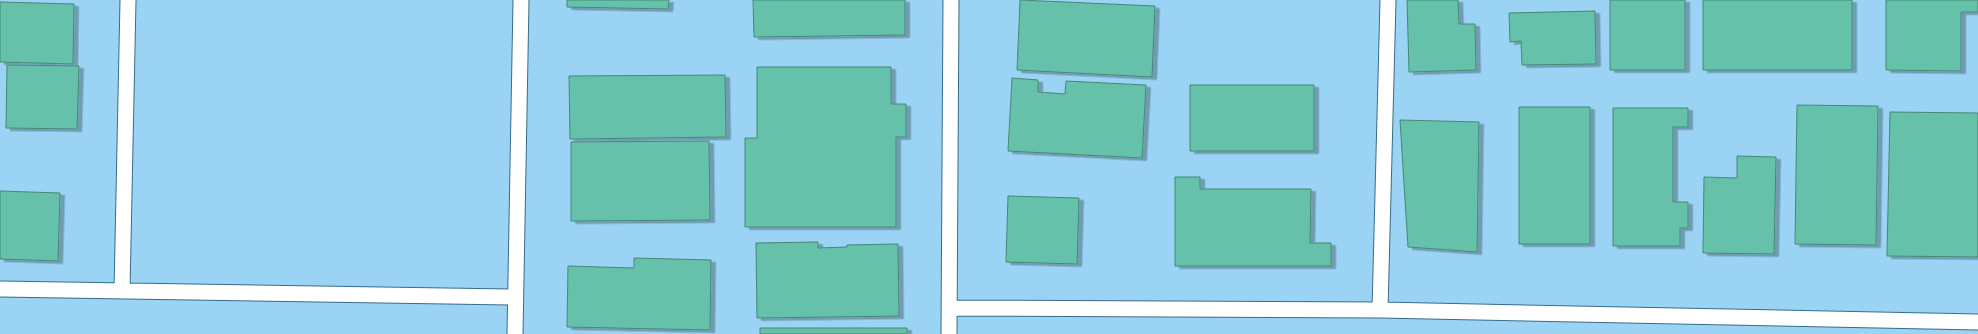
<svg xmlns="http://www.w3.org/2000/svg" width="1978" height="334" font-family="Manrope,sans-serif">
<defs>
<filter id="shadow"><feDropShadow dx="4.5" dy="2.5" stdDeviation="0" flood-color="#0004"/></filter>
</defs>
<rect width="100%" height="100%" fill="#9ad3f3"/>
<path fill="#65c1a9" stroke="#458876" filter="url(#shadow)" d="M567 0H669L668 9 567 7Z
M753 0H905V35L754 37Z
M1020 0 1155 6 1152 77 1017 70Z
M1407 0H1458L1459 24H1475L1476 70 1409 72Z
M1610 0H1685V70H1610Z
M1703 0H1852V70H1703Z
M1886 0H1978V12H1961V71L1886 70Z
M0 2 74 4 73 64 0 62Z
M1595 11 1596 64 1522 65 1521 41 1510 42 1509 13Z
M7 65 79 66 77 129 6 128Z
M757 67H891V104H906V137H896V227H745V138H757Z
M725 75 726 137 570 139 569 76Z
M1012 78 1038 80V92L1065 94 1066 81 1146 85 1142 158 1008 151Z
M1190 85H1314V151H1190Z
M1797 105 1878 106 1876 245 1795 244Z
M1519 107H1590V244H1519Z
M1613 108H1688V127H1673V202H1688V228H1680V246H1613Z
M1890 112 1978 113V257L1887 256Z
M1400 120 1479 122 1477 252 1408 247Z
M709 141 710 220 571 221V142Z
M1737 156 1776 157 1774 254 1703 253 1704 177 1737 178Z
M1175 177H1200V189H1311L1310 243H1331V266H1175Z
M0 191 60 193 58 261 0 259Z
M1008 196 1079 198 1077 264 1006 262Z
M818 242V248L847 247V245L898 244 899 316 757 318 756 243Z
M634 258 711 260 710 330 567 327 568 266 634 268Z
M760 328H907V334H760Z"/>
<g fill="none" stroke-linecap="round" stroke-linejoin="round">
<g stroke="#376d8a" stroke-width="17">
<path id="service" d="M0 289 515 297
M122 291 128 0
M950 308 1380 310 1978 322
M1380 310 1388 0
M515 334 521 0
M949 334 951 0"/>
</g>
<use href="#service" stroke="#fff" stroke-width="15"/>
</g>
</svg>
